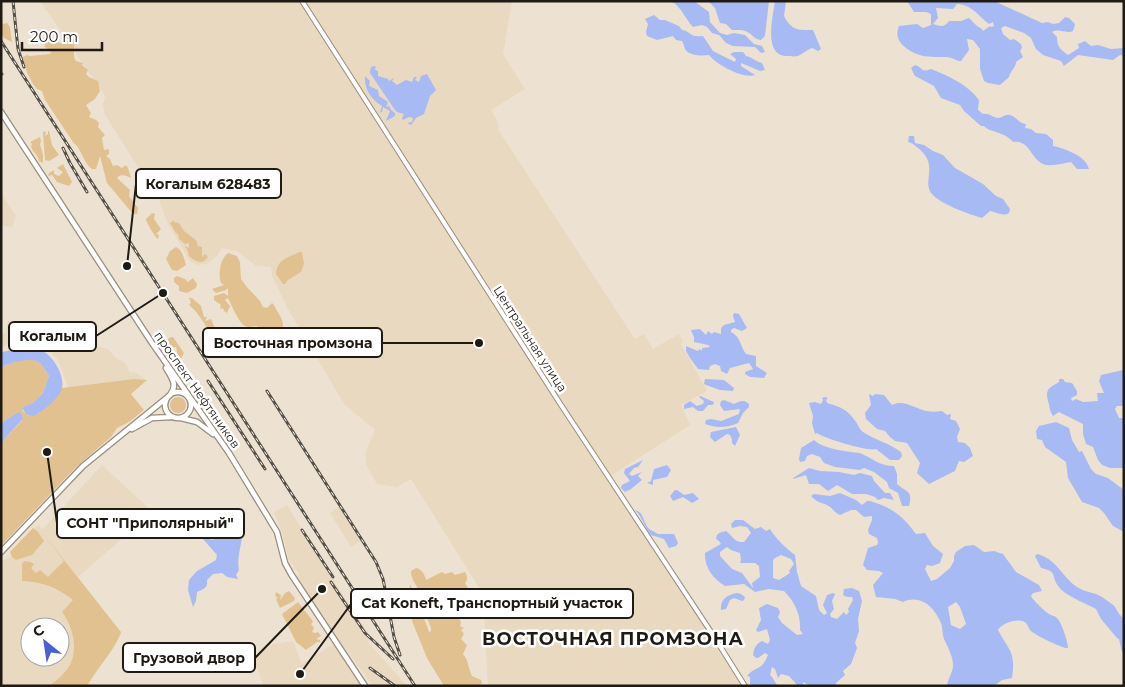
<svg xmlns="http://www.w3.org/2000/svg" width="1125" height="687" font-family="Montserrat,sans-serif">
<rect width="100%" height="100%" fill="#ede2d1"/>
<path fill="#e9d9c1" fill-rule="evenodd" d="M40 1H512L503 54 525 89 491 110 497 120 499 131 635 339 644 334 653 349 679 334 683 342 681 344 707 391 681 405 690 425 609 477 745 686H488L483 594 411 479 397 487 377 484 366 465V451L375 430 344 404 288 309 272 276 271 267 256 266 237 251 222 248 217 256 207 264 196 265 190 261 167 222 159 200 105 115 103 105 105 96Z
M1 193 16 216 12 227 1 225Z
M8 321 39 324 45 330 58 332 55 340 61 343 69 341 73 335H80L86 333 95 346 108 349 116 358 124 362 127 366 130 373 134 372 147 380 134 379 73 388 68 387 58 360 47 348 37 342 13 341 1 348V335L5 333Z
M102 465 153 512 78 577 121 634 87 686H1V562L11 556 10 552 33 528 39 525 42 530ZM30 627H60V657H30Z
M287 505 302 529 301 532 371 637 368 642 407 686H373L333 633 297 577 299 574 296 569 293 570 292 568 294 567 289 561 282 532 274 512Z
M339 507 361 541 351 547 330 513Z
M293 641 302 664 335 643 365 686H264L253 658 273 644Z"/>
<path fill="#e1c190" d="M1 19 3 24 7 23 10 27 12 42 4 38 1 33Z
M62 34 68 41 74 40V57L76 61 83 63 82 65 88 70 86 74 89 77 98 81 100 91 95 99 86 105 91 113 89 117 96 120 99 123 98 127 105 135 102 138 104 150 109 149V154L106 156 110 159 113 166 117 165 122 168 126 165 128 168 131 178C127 176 121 173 117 178L130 190 129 196 138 208 137 214H133L107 183 100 156 96 169H92C83 163 82 149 73 142L45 100 42 91 37 89 33 84 27 73 23 58H21L27 55 30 56 50 54 51 52 44 46 46 43 56 39 59 43H62Z
M44 131 46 132 45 136 48 134V131H49L52 145 59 155 49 161 45 160 43 133Z
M40 137 41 142 40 144 43 155V163L39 161C38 154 32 152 31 146L32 144 30 142Z
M63 164 72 182 69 186 57 182 52 175 48 176 49 173 54 170V174L59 176 63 172 57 168Z
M152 213 155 214 154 219 161 229 156 234 159 235 158 239C155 237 146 222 146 219Z
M174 220V222L179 223 184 231 196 240 198 246 202 247V257L205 254 208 257C202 266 195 261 189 256L188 251 185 246 189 248V243L185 244 179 239 178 234 176 233 170 223Z
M176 247C183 250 184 259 186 265L177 271 172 270 166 259 170 251Z
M299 252H302L304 264 301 272 288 280 285 284H283L276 274C277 259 288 258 299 252Z
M228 253 237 256 240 262 241 279 246 286 260 301 263 307 267 308 272 303 274 305C281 320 288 321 278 337L270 333 264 334 257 326C253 326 249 328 245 326 239 323 231 304 228 298L225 300 230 306 227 313 224 311 223 308 220 309 221 305 214 300V296L224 293 228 296V288L226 290 216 293 212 289 224 285 221 283C218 274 220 259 228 253Z
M177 276 185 279 188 282 193 278 197 284 196 288 187 293 179 291V286L174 282V278Z
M189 298H192L201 306 204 317H207L205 321 211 319 218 336 216 339H214C208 329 198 312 190 306L189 304 191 303Z
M171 337H173L184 353 181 359 175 363 170 362 167 358 169 355H176L177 351 176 347 170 348 171 352 164 355 163 353 164 346 162 343Z
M26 359C39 358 43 366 49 376L43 393 33 403 23 408 22 410C27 416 32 416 39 413L62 388 134 379 147 380 131 394 144 410 129 422 117 428 111 437 76 467 1 546V446L6 437 22 421 18 412 1 423V368L10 363Z
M170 405a8 8 0 1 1 16 0a8 8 0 1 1-16 0Z
M33 528 38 532 44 541 32 555 16 560 12 557 10 552Z
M41 531 121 632C116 648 96 670 87 686H49C54 682 60 678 64 673 80 657 75 629 62 612L73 600C57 587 42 582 22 581V564L24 561 31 562 34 564 31 568 36 573 40 570 48 577 64 561Z
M416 568C422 569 425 575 426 580L442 572 445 574 452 572 455 575 465 572 467 576V580L465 583 468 588 466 590 462 588 463 593 458 595 459 597 465 596 466 598 457 604 456 607 460 613 457 616 461 622 460 626 464 628 461 630 464 634 461 639 467 645 463 654C469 661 468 668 472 676L481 680 482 683 479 686H444L427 658 412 621V611L409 593 410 584 427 626 429 632 431 631V628L426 615 425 606 432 599 430 597 428 598H422L417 594C417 592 417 590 417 587 414 581 411 578 411 571Z
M289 591 295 598 294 601 280 608 276 599 278 598 275 596 276 592 281 595 280 600 285 593Z
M298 602 312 620 313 622 311 624 314 628 312 632 315 633 318 632 321 636 316 639 320 640V642H317L306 650 296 642 282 614Z"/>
<path fill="#a7baf4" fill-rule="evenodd" d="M675 1H694L709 12 710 22 720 33 727 35 734 33 745 35 754 44 762 46 765 52 761 53 755 47 733 46 726 43 719 35 712 33 707 27 702 25 693 27C685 18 682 9 673 2Z
M708 1H769L765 36 761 40C754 39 754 36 749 33 744 29 738 30 732 30L726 24 720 23 715 8Z
M775 1H786L784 16C792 31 798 30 813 30L821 49 818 51 812 48C807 50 802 54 798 56 795 57 789 56 786 56 763 55 773 16 775 1Z
M907 1H994L1042 23 1048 22 1053 24 1059 23 1065 17 1069 18 1075 24 1073 31C1066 34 1059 28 1052 32L1057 37C1057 47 1060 49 1068 55L1079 48 1078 44 1085 41 1091 46 1098 45 1111 49 1124 48V56L1120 55 1113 60 1078 55 1064 66 1061 61 1043 55 1036 49 1031 38 1024 33 1005 26 1001 28 1003 34 1010 40 1014 39 1021 44 1022 48 1020 51 1023 57 1016 62C1016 68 1010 71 1009 77L1000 85 988 83 984 81 980 69V49L973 40 967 39 969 50 961 61C956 61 952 57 946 57 941 57 928 57 923 56 909 52 892 42 899 26L917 24 923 28 931 25V14L926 12H914ZM957 4C973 5 978 16 989 24L993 22 994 26 991 27 990 26 983 31 982 29 977 26 969 18 961 21H949C945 27 941 27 933 24L938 18 936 8 953 9Z
M654 15 660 20H665L679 26 682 30C691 31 689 38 703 36L713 51 735 62 736 59 730 54 734 52H743L746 56C752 57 755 61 762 63L765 70 760 71 741 63V66L755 75C743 79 717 65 709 55 702 56 689 56 685 49 684 47 684 44 682 41L676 40 673 36 657 40 647 36 646 32 648 24 645 19Z
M915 65C924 68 920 73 931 69 949 76 967 84 979 100L978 110 983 114C989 113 992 117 998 118 1002 118 1005 114 1010 115 1017 117 1018 123 1026 124L1025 128 1031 129 1036 133 1046 134 1053 140V146C1066 149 1086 156 1089 169H1077L1071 162C1064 163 1054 166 1047 165 1031 163 1031 139 1013 142 1004 131 990 133 984 126H981L964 111 960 105 941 98 934 86 915 76 911 68Z
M375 66 376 68 374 69 378 71V76L388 79 389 81 394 78 392 81 397 85 406 80 412 82 414 77H417L415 80 419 82 421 76 427 74 436 90 430 96 424 114 416 118 411 125 407 123 412 122 413 118 409 117 403 120 402 118 404 114 397 112 395 110 370 73 371 67Z
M365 76 370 81 369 86 378 90 379 96 388 102 386 107 389 106 391 110 395 113V116L386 121 390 111 383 107 382 112 380 113 382 106C371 99 364 89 365 76Z
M909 136H914L915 143 924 145 933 151 943 155 955 168 983 184 996 196 1003 199 1010 209 1009 213C1003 217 996 212 990 211L982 218C969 214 943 205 934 196 919 183 941 166 918 148 914 145 913 143 908 142Z
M734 313 739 314 747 328 742 331 734 328 731 330V332C741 337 740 346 746 354L756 356V366L767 373 764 378 750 377 745 374V372L753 369 749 363 730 368 727 374 721 371 720 366 715 364 710 366 709 370 698 369 690 358 686 351V346L698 351 700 349 702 351V348L710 347 708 345 694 342V337L691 330 700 329 706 335 708 331 712 334 714 332 721 334V328L724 325 735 322 733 316Z
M24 348C29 348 35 347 39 349 52 354 65 374 62 388 59 399 43 411 34 416L26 414 22 408 33 403 43 393 49 376C41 362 37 357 20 361 13 362 7 364 1 368V352Z
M1123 370 1124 404 1122 406H1117L1115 409 1119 418H1124V468H1110L1102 465 1098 460 1093 447 1086 444 1083 434V424L1059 412 1053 416C1049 410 1050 407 1048 401 1045 389 1049 388 1059 382V379H1063L1065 382 1072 383 1077 391V395L1071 398 1072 401 1076 399 1083 402 1098 401 1097 393H1104L1099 381 1101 375Z
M705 379 724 380 734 388 733 391 720 390 706 385 704 384Z
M869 394 873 396 875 394 884 395 892 405C904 399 914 408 926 411 931 412 937 412 942 411L947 415 951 414 950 419 956 421 960 429 957 437 958 442 965 443 970 448 973 456 964 462 959 461 955 471 929 484 917 473 920 463 907 443 895 441 890 437 885 431 877 429 866 419 865 413 871 405Z
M700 396 714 402 713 405H708L703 411H698L693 407 684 409V405L690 401 697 406 703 404 704 401 699 397Z
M825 397 828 398 826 400 827 403C841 407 848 410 856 422 858 425 860 430 863 432 875 440 889 443 901 452L902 456 899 460H890L876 449C869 452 823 438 817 433L815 434 812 423 813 416 809 403 815 402 821 404 823 400 822 398Z
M724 400 734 404C740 401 744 399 749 404V407L743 413 738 423C727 428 716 428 705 424L706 420 711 419 721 421 739 414 740 409 724 411 720 405 721 401Z
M18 412 21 414 23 419 6 437 1 446V423Z
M1056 422 1069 428 1072 440 1079 452 1082 451 1091 469 1096 474 1108 478 1124 490V532L1113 526 1104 513 1099 508 1082 502 1068 478 1066 462 1045 447 1042 440 1037 439 1036 431 1039 426Z
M736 427 740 435 735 446 732 443V439L730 435 727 434 715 442 710 437 711 432Z
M814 440C822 448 839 450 851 452 855 453 858 452 862 454 874 459 879 466 894 466L897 474V484C907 493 913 490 909 506H902L898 493 889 488 887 482 874 472 864 468 860 470 835 467 824 463 820 457 812 454 807 456 805 461 800 462 799 459 801 448Z
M643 460 638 467 634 468 629 474 632 476 642 472 638 476 642 480 631 489 625 492 621 488 622 485 630 481 624 473 625 469Z
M667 465 671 470 667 477 653 480V485L647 483 651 481 654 469Z
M809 468 820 471 839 472 854 475 860 473 872 476 874 481 885 493H890L894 500 884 498 878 500 875 497 866 494H852L837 485 828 491 819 484H809L806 475 793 479V478Z
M675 490H677L684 495 693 493 699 499 692 503 683 497 673 501 670 496Z
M840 493 856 500 862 505 867 501H870C891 507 903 516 916 534L925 533 933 546 943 554 940 563 932 566 927 565 925 569 931 581 937 579 950 568 954 561V556L956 552 965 546 974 545 984 552 994 551 1003 554 1016 572 1039 585 1042 591 1033 593 1031 596C1033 600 1047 614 1051 615 1055 617 1054 615 1058 619 1062 624 1068 642 1068 648 1063 649 1033 634 1030 630 1028 628 1028 625 1026 623 1019 617 1002 623 998 630 1009 651 1016 651 1012 678L1002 680 994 686H947C948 678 954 671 953 663 952 655 948 647 944 639 942 634 943 628 941 623 934 607 921 594 903 602L895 599 876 597 873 585 883 573 879 571 867 570 863 565 868 548 877 545 878 542 877 538 869 534 868 530 872 520V516L864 517 856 510H851L840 515C835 513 833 509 830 507 824 502 818 504 811 496L814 494 830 496ZM956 602 960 607 966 624 960 629 951 625 948 607Z
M635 510C644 512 643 522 649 529L658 534H674L678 543 676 546 669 548 664 539 651 535C644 526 642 517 635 510Z
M176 519 212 540C223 536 233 535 240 524L242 526C244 541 236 556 239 570L236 575 238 579 227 577 222 573 213 574 207 580C208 588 204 589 197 592L196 601 193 607 188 590 189 580 197 571 216 560 217 555 203 539 176 523 173 521Z
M735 520H743L755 529 761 527 766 531 770 529C775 538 787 549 795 555L797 572 801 586 816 596 819 610 824 615 827 613 823 605 827 595 833 593 835 594 832 601 834 609 830 614 831 617 837 619 844 612 846 615 849 612 848 609 853 600 852 597H847L843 595 844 589 852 588 859 591 862 601 858 619 859 631 855 643 857 648 851 664 843 671 845 675 836 683V686H810L803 682V686H798L789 676 781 674 778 678 775 669 772 667 770 675C774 678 774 683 779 686H756L750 684V677L747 676C756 665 761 672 768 655L765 653 758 658H756L753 655C754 648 756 644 762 641L768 644 770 640 767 629 758 632 756 630 761 620 759 608 767 604 778 608 780 612 778 617 782 623 797 635 803 634 800 630C801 615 795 602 784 591L769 589 755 592 744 584 725 586C713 579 704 567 705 553L721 544 719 541 716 539C717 533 720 532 726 531 733 536 734 543 744 542L751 533 747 527 740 526 732 528 731 524ZM727 547 731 550 740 553 741 560 740 563H755L759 566 760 577 752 583 753 588 742 573 732 569 720 556V552ZM781 555 791 559 794 564 789 571 790 573 779 580 773 578V560L775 558Z
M1037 554C1056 558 1062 577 1077 587 1083 591 1090 592 1096 594 1102 596 1107 601 1112 604 1118 608 1117 615 1124 618V654L1122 652 1119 639 1117 638 1101 619 1096 609C1088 604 1065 596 1059 587 1050 576 1059 572 1041 568L1035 556Z
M737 593 741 594 745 597 744 600 742 601 734 598 730 600 726 609 721 610C720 600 726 595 737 593Z"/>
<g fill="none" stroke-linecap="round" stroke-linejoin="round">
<g stroke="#988d7e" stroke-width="6">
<path id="tertiary" d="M302 1 561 405 713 635 745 686"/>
</g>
<g stroke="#988d7e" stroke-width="7">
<path id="secondary" d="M1 112 152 343 229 453 277 532 285 563 291 574 365 686
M166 368C172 378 178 385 170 395
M165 405a13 13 0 1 1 26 0a13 13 0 1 1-26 0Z
M181 418 197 422 213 434
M132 429 152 418 172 417
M1 552 83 466 169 396"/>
</g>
<use href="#tertiary" stroke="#fff" stroke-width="4"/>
<use href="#secondary" stroke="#fff" stroke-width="4.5"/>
<g stroke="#554f46" stroke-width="3">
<path id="rail" d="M13 1 18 49 24 67
M1 41 415 686
M1 74H2
M63 148 70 163 87 192
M208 381 265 469
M267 391 376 562 383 579 386 594
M302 530 333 577
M331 582 365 633 393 659
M385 589 394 637 400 655
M370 668 395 686"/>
</g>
<use href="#rail" stroke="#fff" stroke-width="1" stroke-dasharray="4" stroke-linecap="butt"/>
</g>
<g text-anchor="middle" stroke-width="5" stroke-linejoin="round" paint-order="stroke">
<g font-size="12" fill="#1f1b14" stroke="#fff">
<text transform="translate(530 339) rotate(57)" y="4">Центральная улица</text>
<text transform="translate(197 390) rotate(55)" y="4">проспект Нефтяников</text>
</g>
<g font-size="18" font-weight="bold" letter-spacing="1" fill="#1f1b14" stroke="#fff">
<text x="613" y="645">ВОСТОЧНАЯ ПРОМЗОНА</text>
</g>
</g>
<path fill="none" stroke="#1f1b14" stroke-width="2" d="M127 266L136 184M163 293L96 336M479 343L382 343M47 452L57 523M300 674L351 604M322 589L255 658"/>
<g fill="#1f1b14" stroke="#fff" stroke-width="2">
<circle cx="127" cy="266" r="5"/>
<circle cx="163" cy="293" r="5"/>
<circle cx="479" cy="343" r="5"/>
<circle cx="47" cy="452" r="5"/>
<circle cx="300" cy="674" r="5"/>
<circle cx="322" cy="589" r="5"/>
</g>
<g fill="#fff" stroke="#1f1b14" stroke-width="2">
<rect x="136" y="169" width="145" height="29" rx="5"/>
<rect x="9" y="322" width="87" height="29" rx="5"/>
<rect x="203" y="328" width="179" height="29" rx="5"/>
<rect x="57" y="509" width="187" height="29" rx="5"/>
<rect x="351" y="589" width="282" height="29" rx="5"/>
<rect x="123" y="643" width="132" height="29" rx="5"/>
</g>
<g font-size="14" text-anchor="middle" font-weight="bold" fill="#1f1b14">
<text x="208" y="189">Когалым 628483</text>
<text x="53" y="341">Когалым</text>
<text x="293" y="348">Восточная промзона</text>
<text x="150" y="528">СОНТ "Приполярный"</text>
<text x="492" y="608">Cat Koneft, Транспортный участок</text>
<text x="189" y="663">Грузовой двор</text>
</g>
<rect width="1125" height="687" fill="none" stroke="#1f1b14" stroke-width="5"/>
<g transform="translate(45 642) rotate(330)"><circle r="24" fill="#ffffff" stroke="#a5a4a1"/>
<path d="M0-4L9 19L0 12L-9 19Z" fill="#4860d4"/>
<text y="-8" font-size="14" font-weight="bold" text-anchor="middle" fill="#1f1b14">С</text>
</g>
<path d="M22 42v8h80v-8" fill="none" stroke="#1f1b14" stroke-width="2.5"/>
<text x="30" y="42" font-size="15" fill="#1f1b14" stroke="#ffffff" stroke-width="4" paint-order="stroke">200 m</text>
</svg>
